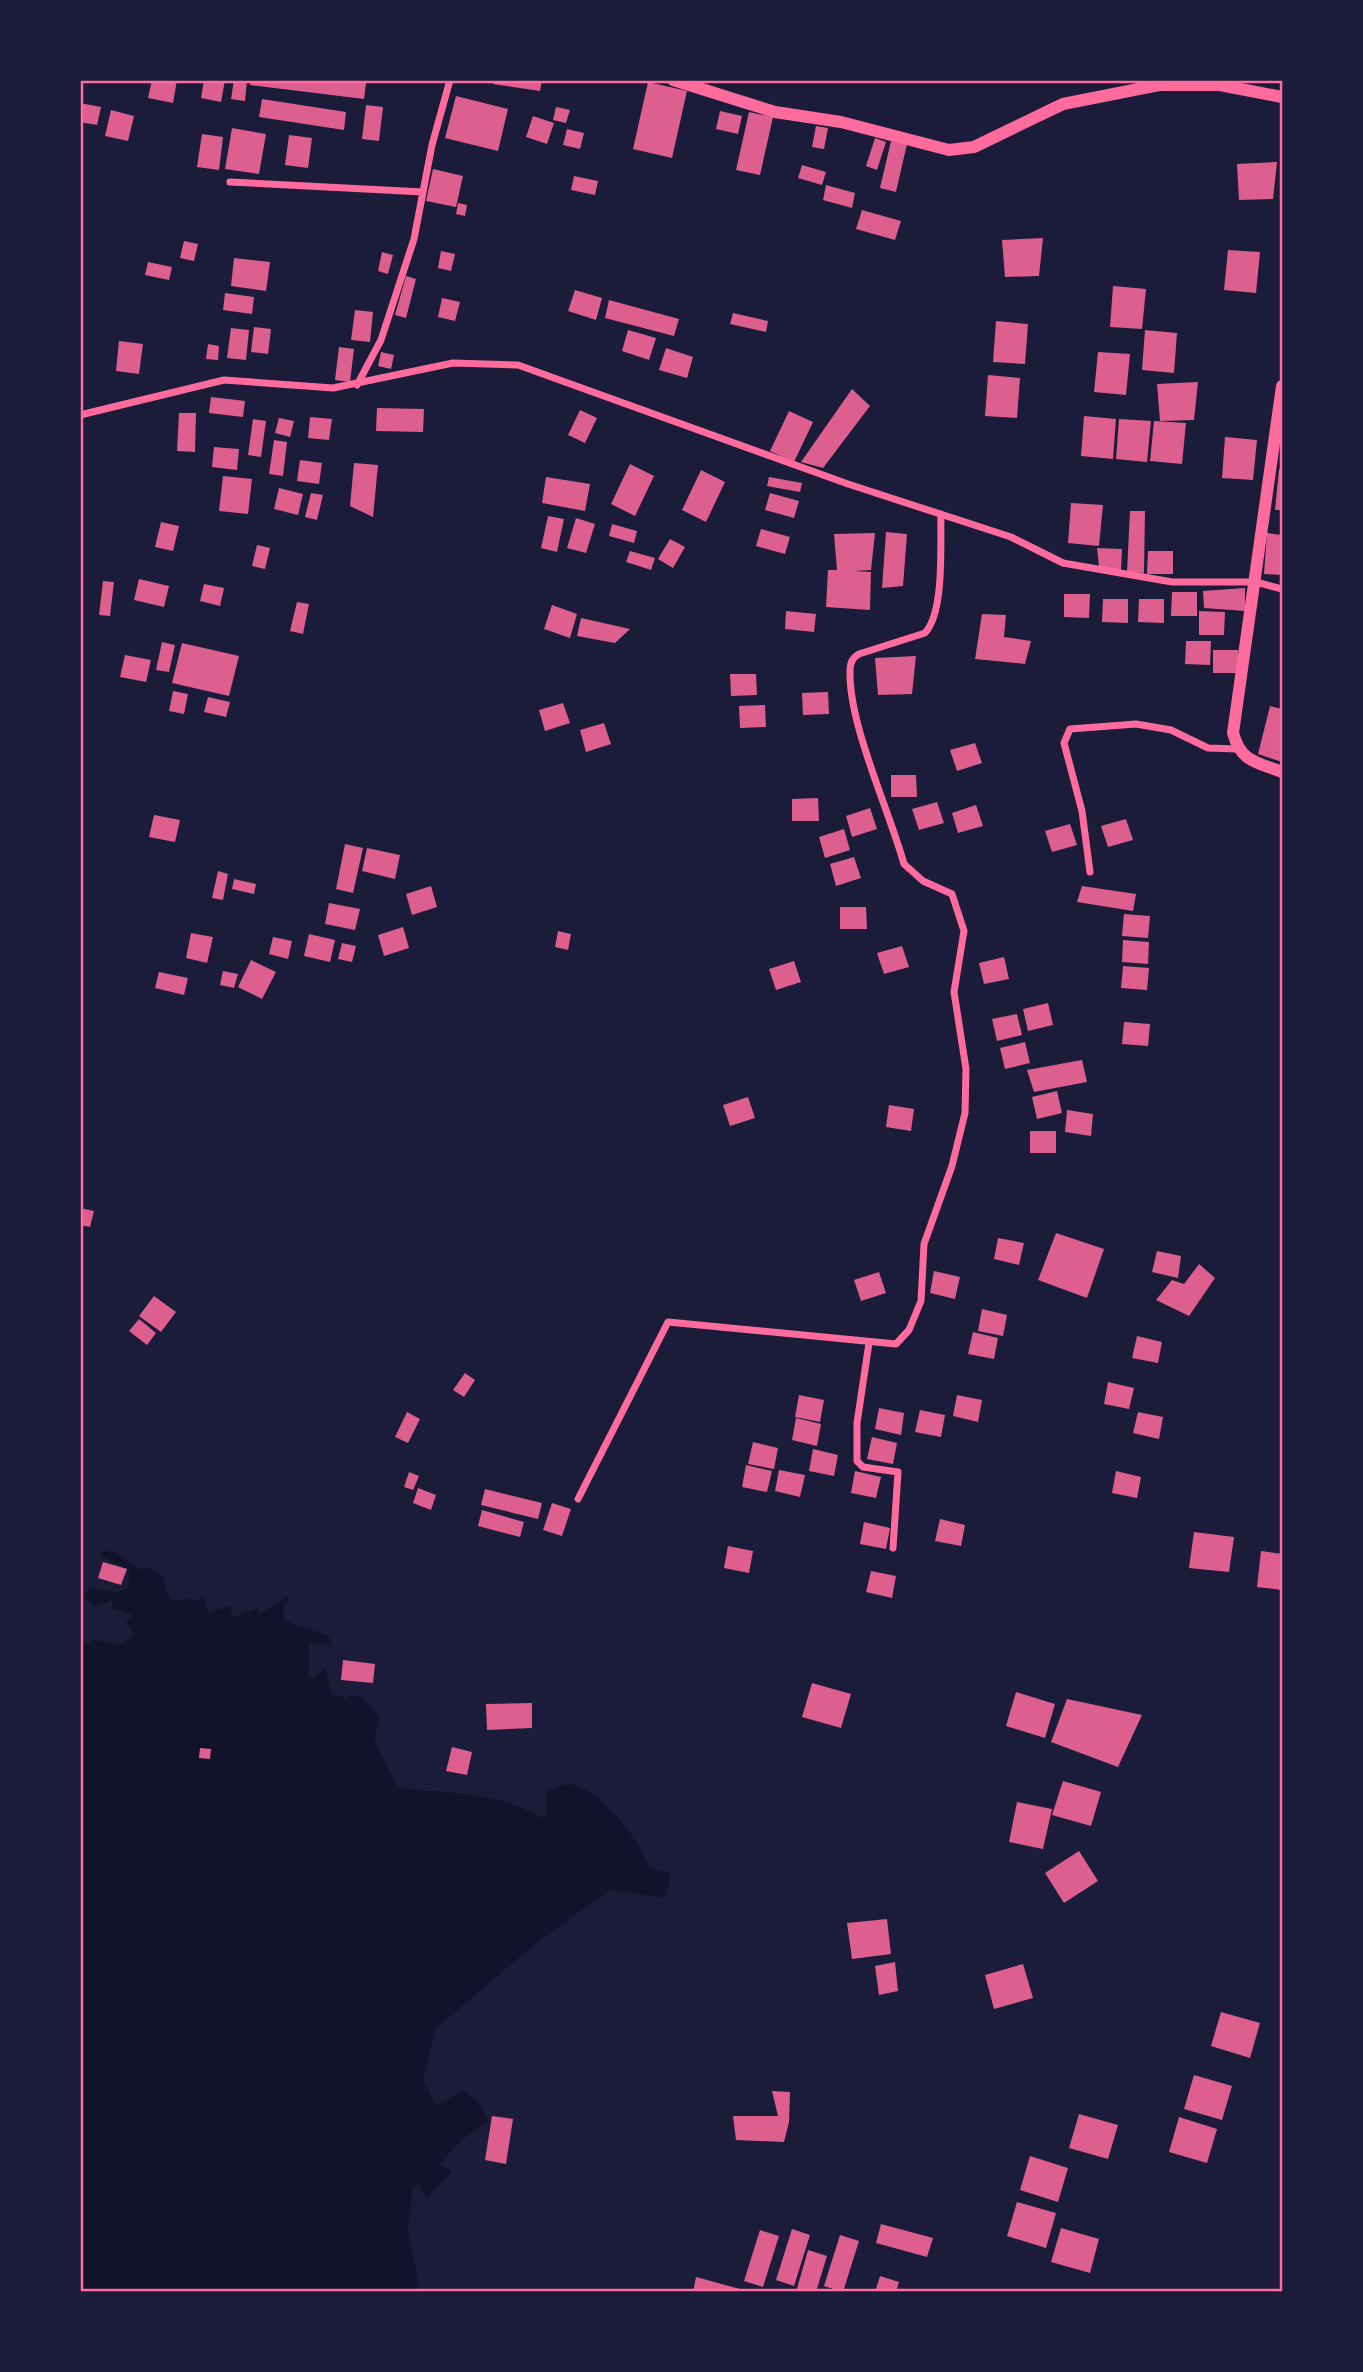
<svg xmlns="http://www.w3.org/2000/svg" width="1363" height="2372" font-family="Roboto,sans-serif">
<rect width="100%" height="100%" fill="#1b1b3a"/>
<path fill="#12122b" d="M114 1551 140 1570 149 1567 162 1576 170 1599 176 1601 188 1598 194 1601 204 1597 208 1613 230 1606 232 1617 258 1608 260 1614 287 1596 290 1601 283 1606 284 1619C297 1629 315 1628 329 1637L332 1646 309 1642 308 1676 313 1679 325 1667 331 1693 346 1699 351 1695 362 1697 379 1718 374 1740 398 1788C444 1793 502 1792 541 1818L546 1815 547 1791C555 1788 566 1783 573 1785 601 1791 641 1841 649 1867L671 1874 665 1898 610 1890 541 1939 435 2029 423 2080 436 2106 464 2090 481 2106 488 2121 462 2140 439 2164 452 2172 426 2198 419 2184 412 2190 408 2232 420 2291H81L80 1638 90 1645 92 1640 121 1644 132 1637 131 1626 125 1624 133 1615 112 1608V1600L94 1607 83 1596 91 1588 117 1593 129 1587V1570L101 1556 102 1552Z"/>
<path fill="#dd5f8e" d="M152 80H177L173 103 148 98Z
M204 80H225L221 102 201 98Z
M234 80H247L245 101 231 99Z
M251 80H347L366 83 364 99 250 85Z
M494 80H542L540 91 493 84Z
M648 82 687 91 672 158 633 149Z
M456 96 508 109 498 151 445 138Z
M262 99 346 112 344 130 259 117Z
M80 103 101 107 97 125 80 122Z
M366 105 383 107 379 141 362 139Z
M556 107 570 110 566 123 553 120Z
M111 110 134 116 128 141 105 136Z
M720 111 742 116 738 134 716 129Z
M749 112 773 117 760 175 736 170Z
M533 116 554 123 547 144 526 137Z
M816 126 828 128 824 149 812 147Z
M232 128 266 134 259 174 225 169Z
M567 129 584 133 580 149 563 145Z
M202 134 223 137 219 170 197 167Z
M289 135 312 138 308 168 285 165Z
M875 138 886 142 877 170 866 166Z
M891 141 907 144 896 192 880 188Z
M1277 162 1273 199 1239 200 1237 164Z
M802 165 826 172 822 185 798 178Z
M433 169 463 176 456 207 426 201Z
M574 176 598 181 595 195 571 190Z
M826 185 855 193 852 208 823 200Z
M458 203 467 205 465 216 456 214Z
M862 210 901 221 895 240 856 229Z
M1043 238 1039 276 1005 277 1002 240Z
M184 241 198 244 194 261 180 258Z
M1228 250 1260 252 1256 293 1224 290Z
M441 251 455 254 451 271 438 268Z
M382 252 393 255 388 274 378 271Z
M234 258 270 262 266 291 231 286Z
M148 262 172 267 169 280 145 275Z
M406 276 416 279 406 318 395 315Z
M1113 286 1146 289 1142 329 1110 327Z
M575 290 602 298 596 320 568 311Z
M225 293 254 297 252 314 223 310Z
M442 298 460 302 455 321 438 317Z
M609 300 679 319 674 336 605 318Z
M355 310 373 312 370 342 351 340Z
M733 313 768 321 766 332 730 324Z
M996 321 1028 324 1025 364 993 362Z
M254 327 271 329 268 354 251 352Z
M231 328 249 330 246 360 227 358Z
M628 330 656 338 649 360 622 351Z
M1145 330 1177 333 1174 373 1142 370Z
M119 341 143 344 139 374 116 371Z
M208 344 219 346 218 360 206 359Z
M339 347 354 349 350 382 335 380Z
M666 348 693 357 687 378 659 370Z
M381 352 394 355 391 369 378 366Z
M1098 352 1130 354 1126 395 1094 392Z
M988 375 1020 378 1017 418 985 416Z
M1198 382 1194 420 1160 421 1157 384Z
M852 389 870 406 823 468 801 462Z
M211 397 245 401 243 417 209 413Z
M377 408 424 409 423 432 376 431Z
M580 410 597 418 585 443 568 435Z
M789 411 813 422 794 462 770 451Z
M179 413H196L195 452 177 451Z
M1084 416 1116 419 1113 459 1081 456Z
M310 417 332 419 329 440 308 438Z
M279 418 294 421 290 437 275 433Z
M253 419 266 421 261 457 248 455Z
M1119 419 1151 421 1147 462 1116 459Z
M1154 421 1186 423 1182 464 1150 461Z
M1225 437 1257 440 1253 480 1222 478Z
M274 440 287 442 283 476 269 474Z
M214 447 239 449 237 470 212 467Z
M300 460 322 463 319 484 297 481Z
M354 463 378 465 373 517 350 506Z
M630 464 654 476 635 516 611 504Z
M1279 469H1282V510H1275Z
M701 470 725 482 706 522 682 510Z
M223 476 252 479 248 514 219 511Z
M546 477 590 484 585 511 542 503Z
M769 477 802 483 800 492 767 486Z
M279 488 303 494 298 515 274 509Z
M311 493 323 495 317 520 305 517Z
M770 493 799 501 794 518 765 510Z
M1071 503 1103 505 1099 546 1068 543Z
M1130 511H1145L1144 573 1127 572Z
M548 516 564 519 557 552 541 548Z
M576 518 595 524 586 553 567 548Z
M161 522 179 526 173 551 155 547Z
M612 524 637 531 634 543 609 536Z
M761 529 790 537 785 554 756 546Z
M886 532 907 534 903 586 882 588Z
M875 533 871 570 854 571 871 572 870 610 826 607 828 570H837L834 534Z
M1267 533 1282 535V575L1264 574Z
M670 539 685 547 673 568 658 559Z
M257 545 270 548 265 569 252 566Z
M1097 548 1122 549 1121 572 1099 567Z
M630 551 655 558 651 570 626 562Z
M1148 551H1173V574H1147Z
M139 579 169 586 164 607 134 600Z
M103 581 114 582 110 616 99 615Z
M204 584 224 588 220 606 200 601Z
M1245 588V611L1204 608 1203 591Z
M1172 592H1197V616H1171Z
M1064 594H1090L1089 618 1064 617Z
M1103 599H1128V623L1102 622Z
M1139 599H1164V623L1138 622Z
M297 602 309 604 303 634 290 631Z
M552 605 577 614 570 638 544 629Z
M786 611 816 614 814 632 785 629Z
M1199 611 1225 612 1224 635H1199Z
M982 614 1006 615 1004 637 1031 641 1025 664 975 659Z
M581 618 630 629 615 643 577 636Z
M1186 641H1211L1210 665 1185 664Z
M162 642 175 645 169 672 156 670Z
M182 643 239 656 229 696 172 683Z
M1213 650H1238V673H1213Z
M125 655 151 660 146 682 120 677Z
M916 656 912 694 878 695 875 658Z
M730 674H756L757 695 731 696Z
M173 691 188 694 184 714 169 711Z
M828 692 829 714 803 715 802 693Z
M208 697 230 702 226 717 204 712Z
M563 703 570 723 545 731 539 710Z
M765 705 766 727 740 728 739 706Z
M1270 706 1282 709V762L1258 754Z
M604 723 611 744 586 752 580 730Z
M975 743 982 763 957 771 950 750Z
M891 775H916L917 797H891Z
M818 798 819 821H792V799Z
M937 802 944 823 919 830 912 809Z
M976 805 983 826 958 833 952 813Z
M870 808 877 829 852 837 846 816Z
M154 815 180 820 175 842 149 837Z
M1126 819 1133 840 1108 847 1101 826Z
M1070 824 1077 845 1052 852 1045 831Z
M844 829 850 850 825 858 819 837Z
M345 844 363 848 353 893 336 889Z
M367 848 400 855 395 879 362 871Z
M854 857 861 878 836 886 830 864Z
M218 871 228 874 223 900 212 898Z
M234 879 256 884 254 894 232 889Z
M431 886 437 907 412 915 406 894Z
M1082 886 1136 894 1133 911 1077 902Z
M329 903 360 909 355 930 325 924Z
M840 907H866L867 929H840Z
M1124 914 1150 916 1148 938 1122 936Z
M403 927 409 948 384 956 378 935Z
M558 931 571 934 568 950 555 947Z
M191 933 213 937 207 963 186 958Z
M309 934 335 940 330 962 304 956Z
M273 937 292 941 288 959 269 954Z
M1123 940 1149 942 1148 964 1122 962Z
M342 943 356 946 352 962 338 959Z
M902 946 909 967 884 974 877 953Z
M1004 957 1009 979 984 984 979 963Z
M251 960 276 972 262 999 238 987Z
M794 961 801 982 776 990 769 969Z
M1123 966 1149 968 1147 990 1121 988Z
M223 971 238 974 234 988 220 985Z
M159 972 188 978 184 995 155 988Z
M1048 1003 1053 1025 1028 1031 1023 1009Z
M1017 1014 1022 1035 997 1041 992 1019Z
M1124 1022 1150 1024 1148 1046 1122 1044Z
M1025 1042 1030 1063 1005 1069 1000 1048Z
M1082 1060 1087 1082 1034 1092 1027 1070Z
M1057 1091 1062 1113 1037 1119 1032 1097Z
M748 1097 755 1118 730 1126 723 1105Z
M889 1105 914 1109 911 1131 886 1127Z
M1067 1110 1093 1114 1091 1136 1065 1132Z
M1030 1131H1056V1153H1030Z
M80 1208 94 1211 90 1227 80 1225Z
M1056 1233 1104 1249 1087 1298 1038 1280Z
M998 1238 1024 1243 1019 1265 994 1259Z
M1157 1251 1181 1256 1178 1278 1152 1272Z
M1199 1264 1215 1278 1189 1316 1156 1300 1172 1280 1184 1284Z
M934 1271 960 1277 955 1299 930 1293Z
M879 1272 886 1293 861 1301 854 1280Z
M154 1296 176 1312 161 1332 139 1316Z
M982 1309 1007 1315 1003 1336 978 1331Z
M139 1319 156 1333 147 1345 129 1331Z
M973 1332 998 1338 994 1359 968 1354Z
M1137 1336 1162 1342 1158 1363 1132 1358Z
M465 1373 475 1380 464 1397 453 1390Z
M1108 1382 1134 1388 1129 1409 1104 1404Z
M799 1395 824 1400 820 1422 795 1417Z
M957 1395 982 1400 978 1422 953 1416Z
M879 1408 904 1413 901 1435 875 1429Z
M920 1410 945 1415 941 1437 915 1432Z
M407 1412 420 1419 408 1443 395 1437Z
M1138 1412 1163 1417 1159 1439 1133 1433Z
M796 1418 821 1424 817 1446 792 1440Z
M872 1437 897 1443 893 1464 867 1459Z
M753 1442 778 1448 774 1469 748 1464Z
M813 1449 838 1455 834 1476 809 1471Z
M746 1465 772 1471 767 1492 742 1487Z
M779 1470 805 1475 800 1497 775 1491Z
M855 1471 881 1477 876 1498 851 1493Z
M1116 1471 1141 1477 1137 1498 1112 1493Z
M409 1472 419 1476 413 1490 404 1487Z
M418 1488 436 1495 431 1510 413 1503Z
M485 1489 542 1503 538 1519 481 1505Z
M552 1503 571 1509 562 1536 543 1530Z
M482 1510 524 1522 520 1537 478 1526Z
M940 1519 965 1525 961 1546 935 1541Z
M864 1522 890 1528 886 1549 860 1544Z
M1194 1532 1234 1537 1229 1572 1189 1568Z
M728 1546 753 1551 749 1573 724 1568Z
M1261 1551 1282 1554V1590L1257 1587Z
M103 1562 127 1569 121 1585 98 1578Z
M871 1571 896 1576 892 1598 866 1592Z
M343 1660 375 1664 373 1683 341 1680Z
M812 1683 851 1694 841 1728 802 1717Z
M1016 1692 1055 1704 1045 1738 1006 1726Z
M1067 1699 1142 1715 1118 1767 1051 1742Z
M532 1703V1728L487 1730 486 1704Z
M452 1747 472 1752 467 1775 446 1771Z
M200 1748 211 1749 210 1759 199 1758Z
M1063 1781 1101 1792 1091 1826 1052 1815Z
M1017 1802 1052 1809 1043 1849 1009 1842Z
M1079 1851 1098 1881 1064 1903 1045 1873Z
M887 1919 891 1954 852 1959 847 1923Z
M895 1962 898 1991 879 1995 875 1966Z
M1023 1964 1033 1998 994 2009 985 1975Z
M1221 2012 1260 2023 1250 2058 1211 2046Z
M1194 2075 1232 2086 1222 2120 1184 2109Z
M772 2091 790 2092 789 2122 784 2142 736 2140 733 2116H778Z
M1079 2114 1118 2125 1108 2159 1069 2148Z
M492 2116 513 2119 506 2164 485 2160Z
M1179 2117 1217 2129 1207 2163 1169 2152Z
M1030 2156 1068 2168 1058 2202 1020 2190Z
M1017 2202 1056 2213 1046 2248 1007 2236Z
M881 2224 933 2238 927 2257 876 2243Z
M1061 2228 1099 2239 1090 2273 1051 2262Z
M792 2229 810 2235 794 2286 776 2280Z
M760 2230 779 2236 763 2287 744 2281Z
M840 2235 859 2241 843 2292 824 2286Z
M808 2250 827 2256 816 2292H796Z
M880 2276 899 2282 896 2292H875Z
M696 2277 740 2289V2292H693Z"/>
<g fill="none" stroke-linecap="round" stroke-linejoin="round">
<path stroke="#ff6b9d" stroke-width="7" d="M230 182 423 192
M357 385 381 340 414 239 432 145 450 80
M80 415 224 380 333 388 453 363 518 365 848 484 1011 537 1063 563 1172 582H1256L1282 589
M1090 872 1082 811 1064 743 1070 729 1136 724 1171 730 1208 748 1237 749
M869 1343 857 1423V1461L863 1467 898 1472 893 1548
M578 1499 668 1322 896 1344 909 1330 921 1301 924 1244 952 1166 965 1113 966 1069 954 992 964 931 952 894 923 881 904 864C889 810 849 725 850 672 850 663 852 658 859 654L925 633C945 611 940 544 941 514"/>
<path stroke="#ff6b9d" stroke-width="12" d="M673 80 775 112 841 122 949 150 974 147 1063 104 1159 85H1220L1282 97
M1282 386 1233 733C1241 762 1256 762 1282 772"/>
</g>
<rect width="1363" height="2372" fill="none" stroke="#1b1b3a" stroke-width="164"/>
<rect x="82" y="82" width="1199" height="2208" fill="none" stroke="#ff6b9d" stroke-width="2.5"/>
</svg>
